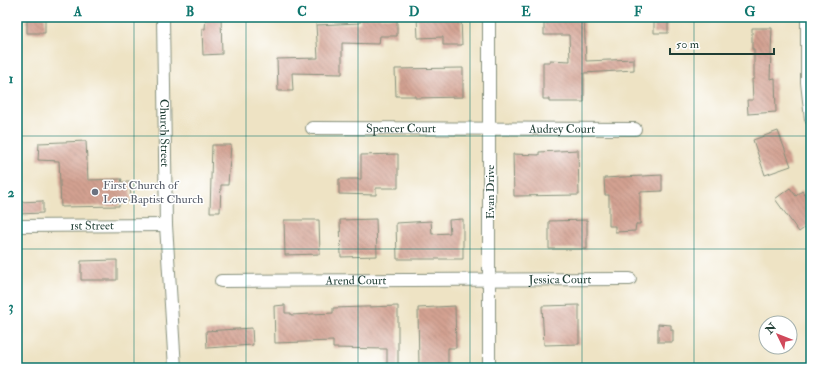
<svg xmlns="http://www.w3.org/2000/svg" width="828" height="385" font-family="'IM FELL Double Pica',serif">
<defs>
<pattern id="building-back-hatch" width="6" height="6" patternUnits="userSpaceOnUse"><rect width="6" height="6" fill="#d3a191"/><path d="M-1 5l2 2M0 0l6 6M5-1l2 2" fill="none" stroke="#ab8477"/></pattern>
</defs>
<rect width="100%" height="100%" fill="#fff"/>
<filter id="ink" filterUnits="userSpaceOnUse"><feTurbulence type="fractalNoise" baseFrequency=".025" numOctaves="2"/><feDisplacementMap in="SourceGraphic" scale="8" xChannelSelector="R" yChannelSelector="G"/><feConvolveMatrix kernelMatrix="1 2 1 2 8 2 1 2 1" color-interpolation-filters="sRGB"/></filter>
<filter id="wash" filterUnits="userSpaceOnUse"><feTurbulence type="fractalNoise" baseFrequency=".012" numOctaves="4" result="noise"/><feDisplacementMap in="SourceGraphic" scale="16" xChannelSelector="R" yChannelSelector="G"/><feGaussianBlur stdDeviation="0.9" result="paint"/><feColorMatrix in="noise" values="0 0 0 0 0 0 0 0 0 0 0 0 0 0 0 0 0 1.4 0 .05"/><feComposite in="paint" operator="in"/></filter>
<g filter="url(#wash)">
<rect width="100%" height="100%" fill="#eee3c4"/>
<g id="blocks">
<path fill="url(#building-back-hatch)" d="M27 17H45V33H27Z
M206 17H221L222 54 203 55 202 29H205Z
M360 17H397V36H380L379 44 342 43V74L292 73 293 91H278L277 59 318 58 316 25 360 23Z
M417 17H461L462 45H443V37L418 38Z
M544 17H584L586 61 634 59V70L584 73V102H549V99H543V62H550V60L570 61 569 35H544Z
M654 22H668V33H654Z
M752 28H772L770 79 775 78 776 112 748 114 747 100H753L752 79H754V49H752Z
M463 68V97L415 98V96H396L395 69Z
M778 131 791 166 765 175 753 140Z
M86 141 88 180 122 179 121 182H130L131 201 119 202V206L61 207 59 161 38 160 39 143Z
M212 145H231L228 185H221L220 212H210Z
M578 150 579 195 514 196 513 154 539 155V152Z
M398 154V188H376V195L339 194V179H361V155Z
M662 175V191L640 192V224H636L635 231 615 232V226H609V195H605L604 178Z
M790 188 796 196 802 191 811 203V223L799 232 775 199Z
M43 201V213L18 214V202Z
M376 219 377 256 341 257 340 220Z
M463 219V259H397L396 223 431 221 432 234 450 233 449 220Z
M284 220H319L320 254 285 255Z
M587 220V249H549V221Z
M117 260V280H81V261Z
M285 305V313H291V315L333 313V308L398 306V368H387V349L333 348V341L275 343 274 306Z
M579 305V344L544 345 542 306Z
M455 306 456 348H448V368H419L418 308Z
M658 324 671 325V330H673V342H658Z
M252 328 253 345 207 348 206 331Z"/>
</g>
</g>
<g filter="url(#ink)">
<use href="#blocks" fill-opacity="0" stroke="#86907c" stroke-width="1"/>
<g fill="none" stroke-linecap="round" stroke-linejoin="round">
<g stroke="#86907c" stroke-width="14">
<g id="street">
<path id="s1" d="M163 17 166 225 175 368"/>
<path d="M489 17V368"/>
<path d="M807 17V82L811 119"/>
<path id="s2" d="M312 128 635 129"/>
<path id="s3" d="M17 226 166 225"/>
<path id="s4" d="M221 281 630 279"/>
</g>
</g>
<use href="#street" stroke="#fff" stroke-width="12"/>
</g>
</g>
<path fill="none" stroke="#0f766e" stroke-width="1" stroke-opacity="0.55" d="M134 17V368M246 17V368M358 17V368M470 17V368M582 17V368M694 17V368M17 136H811M17 249H811"/>
<circle fill="#6b7280" stroke="#fff" stroke-width="1.5" cx="95" cy="192" r="4"/>
<g text-anchor="middle" stroke-width="3" stroke-linejoin="round" paint-order="stroke">
<g font-size="12" fill="#1f3d34" stroke="#fff">
<text dy="4" stroke="none"><textPath href="#s2" startOffset="89">Spencer Court</textPath></text>
<text dy="4" stroke="none"><textPath href="#s2" startOffset="250">Audrey Court</textPath></text>
<text dy="4" stroke="none"><textPath href="#s1" startOffset="116">Church Street</textPath></text>
<text transform="translate(490 192) rotate(-90)" y="4">Evan Drive</text>
<text dy="4" stroke="none"><textPath href="#s3" startOffset="75">1st Street</textPath></text>
<text dy="4" stroke="none"><textPath href="#s4" startOffset="339">Jessica Court</textPath></text>
<text dy="4" stroke="none"><textPath href="#s4" startOffset="135">Arend Court</textPath></text>
</g>
<g font-size="12" fill="#5b616d" stroke="#fff" text-anchor="start">
<text x="103" y="189">First Church of<tspan x="103" dy="14">Love Baptist Church</tspan></text>
</g>
</g>
<rect width="828" height="385" fill="none" stroke="#fff" stroke-width="44"/>
<g transform="translate(778 335) rotate(313)"><circle r="19" fill="#ffffff" stroke="#a5b1ae"/>
<path d="M0-3L7 15L0 10L-7 15Z" fill="#d1495b"/>
<text y="-6" font-size="11" font-weight="bold" text-anchor="middle" fill="#1f3d34">N</text>
</g>
<path d="M670 48v6h104v-6" fill="none" stroke="#1f3d34" stroke-width="2"/>
<text x="676" y="48" font-size="12" fill="#1f3d34" stroke="#ffffff" stroke-width="3" paint-order="stroke">50 m</text>
<rect x="22" y="22" width="784" height="341" fill="none" stroke="#0f766e" stroke-width="1.5"/>
<g font-size="13" text-anchor="middle" font-weight="bold" fill="#0f766e">
<text x="78" y="16">A</text>
<text x="190" y="16">B</text>
<text x="302" y="16">C</text>
<text x="414" y="16">D</text>
<text x="526" y="16">E</text>
<text x="638" y="16">F</text>
<text x="750" y="16">G</text>
<text x="11" y="83">1</text>
<text x="11" y="197">2</text>
<text x="11" y="311">3</text>
</g>
</svg>
